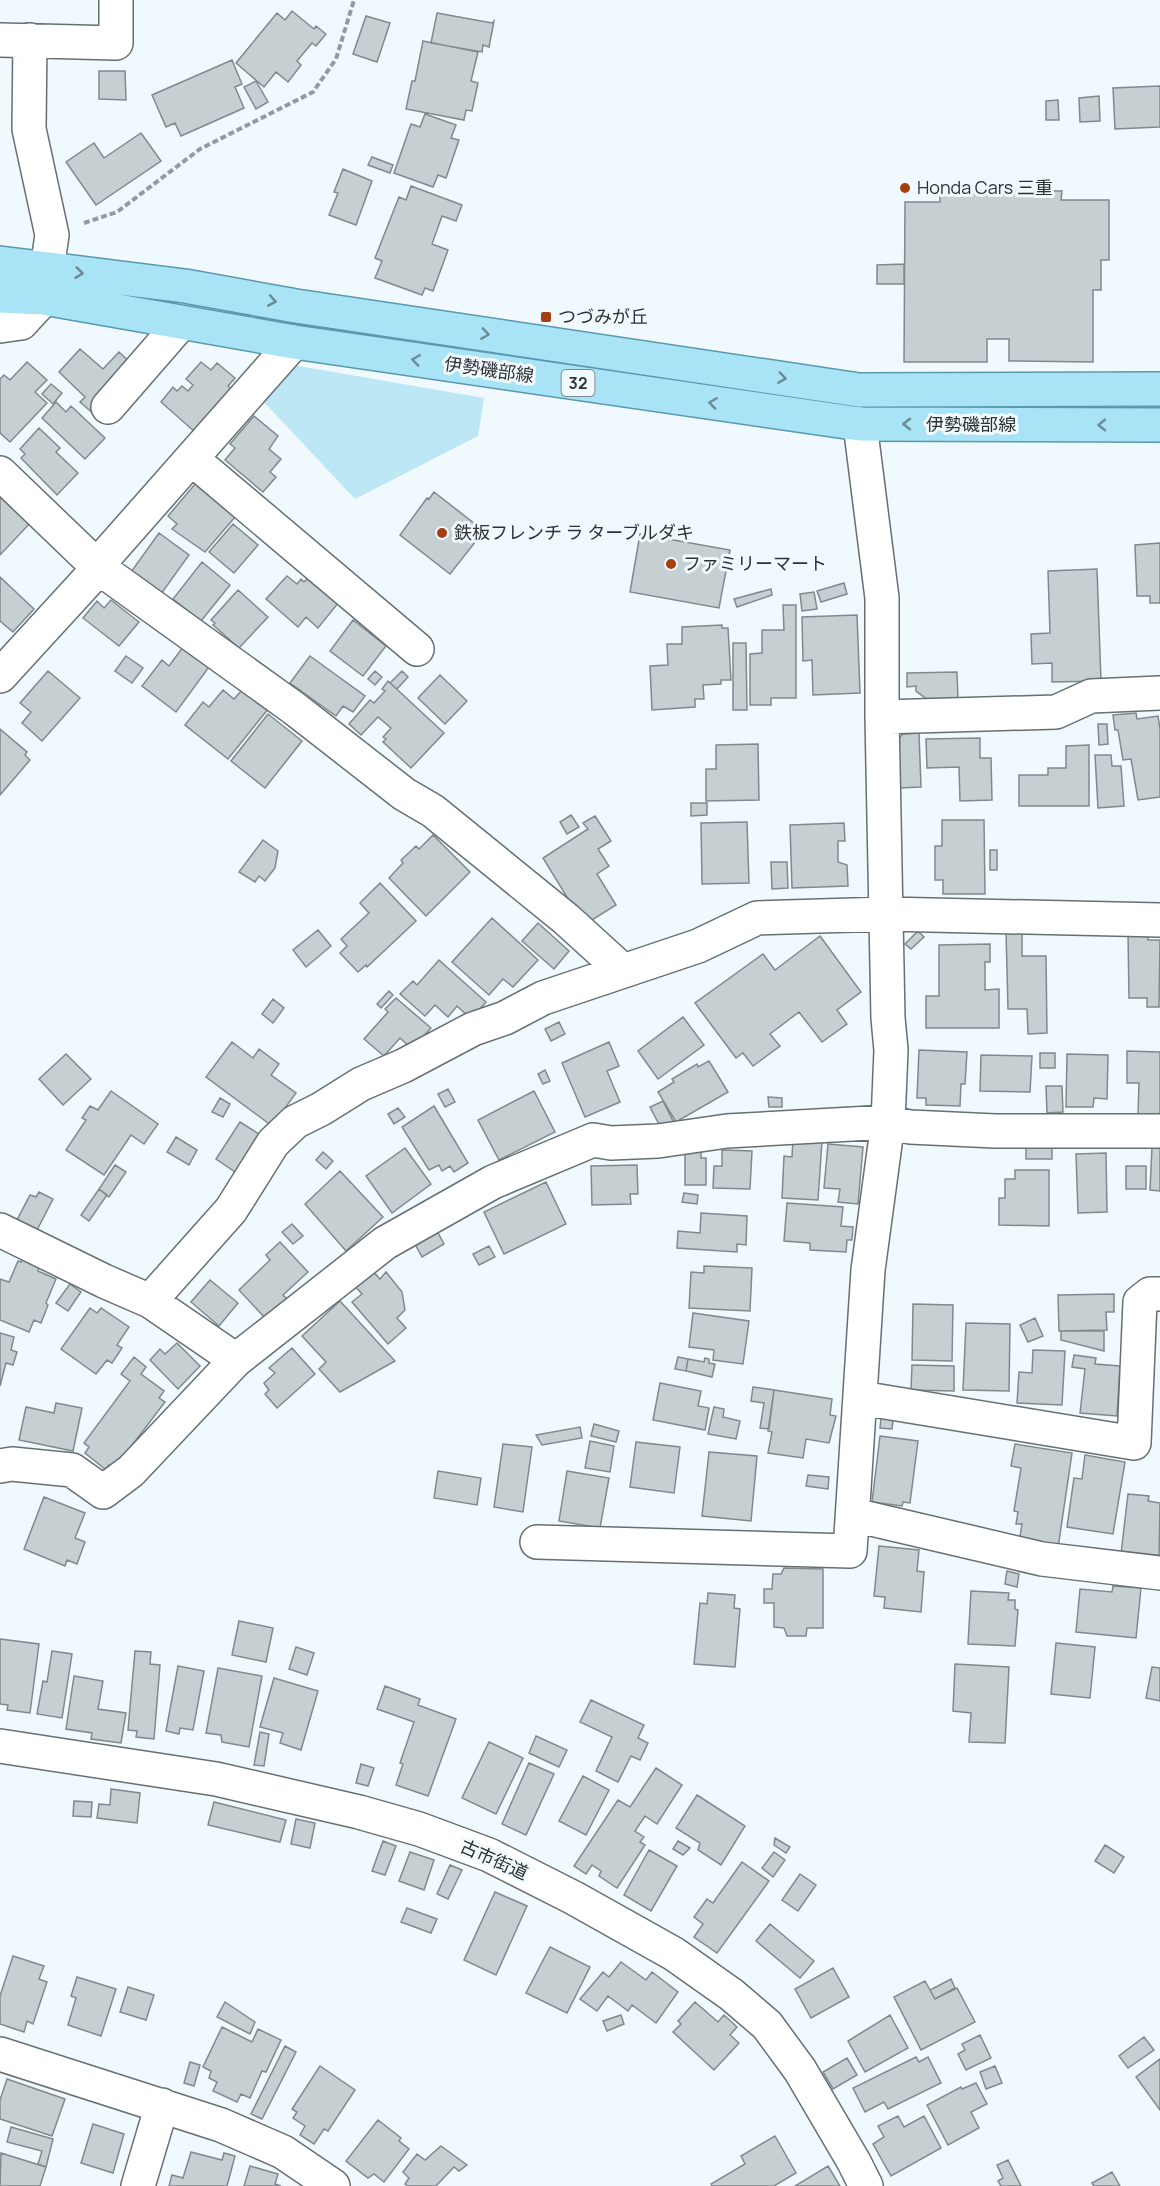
<svg xmlns="http://www.w3.org/2000/svg" width="1160" height="2186" font-family="Manrope,'Noto Sans JP',sans-serif">
<rect width="100%" height="100%" fill="#f0f9fd"/>
<path fill="#bee7f5" d="M293 365 484 398 478 436 355 499 263 401Z"/>
<path fill="#c6cfd2" stroke="#81898d" stroke-width="1.5" d="M292 11 314 29 316 26 326 34 316 46 312 43 297 61 301 65 288 82 276 72 264 87 236 63 277 13 285 20Z
M437 13 492 23 494 21 489 47 483 45 482 52 431 43Z
M366 16 390 23 377 62 353 54Z
M423 41 478 52 471 81 478 83 472 111 466 110 464 120 406 109 412 81H415Z
M232 60 242 84 235 87 244 108 181 136 175 123 166 127 152 95Z
M99 71H125L126 100 99 99Z
M256 81 268 102 256 109 244 87Z
M1160 86V127L1115 129 1113 88Z
M1099 96 1100 121 1080 122 1079 98Z
M1058 100 1059 120H1046V101Z
M425 114 456 125 451 138 459 140 446 178 438 175 433 187 394 173 411 124 420 127Z
M141 133 161 161 96 205 66 162 94 143 104 158Z
M372 157 393 165 390 173 368 165Z
M343 169 372 181 356 225 329 215 338 193 334 192Z
M411 186 462 205 456 221 442 216 432 244 448 250 433 291 425 288 422 295 375 278 382 261 375 258 399 197 406 200Z
M940 190 1062 191 1061 200H1109V260H1101V290H1093V362L1009 361V339H987V362H904L905 202H940Z
M904 264V284H877V265Z
M80 349 103 369 119 352 136 368 95 415 80 402 85 397 59 372Z
M27 362 47 380 35 392 47 403 10 442 0 433V379L4 375 10 380Z
M201 362 211 370 217 363 235 378 228 386 232 389 195 432 161 402 173 387 177 391 182 386 188 391 193 385 186 379Z
M51 384 62 393 53 404 42 394Z
M56 402 66 412 71 406 105 438 85 459 42 418Z
M254 416 278 436 269 449 281 459 270 472 276 477 263 492 225 460 235 448 230 444Z
M39 428 60 448 56 452 78 473 57 495 21 458 25 454 20 449Z
M196 483 235 517 205 552 172 529 177 524 168 516Z
M0 492 32 521 0 555Z
M434 492 484 531 450 574 400 535 427 498 429 499Z
M233 524 258 545 234 573 209 552Z
M159 533 189 555 161 594 131 572Z
M640 534 730 550 719 608 630 592Z
M1160 543V603H1150V596H1137L1135 545Z
M202 562 230 585 201 621 173 599Z
M1097 569 1101 681 1052 682V663L1032 664 1031 634 1050 633 1048 571Z
M287 576 297 584 301 579 304 582 307 579 339 602 318 628 306 617 298 627 266 599Z
M0 577 34 609 13 632 0 621Z
M844 583 847 594 821 602 817 591Z
M771 589 772 595 737 607 734 599Z
M238 590 268 617 239 648 213 625 215 623 211 620Z
M814 592 817 609 802 611 800 594Z
M111 600 139 622 119 646 83 618 97 601 104 608Z
M783 605H796V698H771V705H750V654L762 653V630H784Z
M857 615 860 693 813 695 812 660 803 661 802 617Z
M353 620 386 646 363 676 330 651Z
M722 625V628H728L731 680H721V684L703 685 704 699H695V707L652 710 650 666 668 665 667 644H682V627Z
M733 643H746L747 710H733Z
M183 647 209 667 176 712 142 686 162 660 169 666Z
M126 656 143 668 132 683 115 671Z
M310 656 365 696 353 712 343 706 336 716 290 683Z
M48 671 80 698 42 741 22 723 31 712 20 703Z
M375 671 382 677 375 685 368 679Z
M402 671 408 677 397 689 390 683Z
M957 672 958 700H928L916 691V686L907 687V673Z
M440 675 467 701 445 724 418 698Z
M388 681 444 733 411 768 383 742 386 739 383 737 391 728 378 717 361 735 349 724 370 700 374 703 385 691 382 689Z
M243 689 268 709 228 759 185 725 203 702 209 707 223 690 234 699Z
M1136 713 1137 719 1158 716 1160 729V797L1138 800 1131 759 1123 760 1118 730H1115L1113 715Z
M268 714 302 741 265 788 231 761Z
M1098 724H1107L1108 744 1099 745Z
M0 729 27 752 25 755 30 760 0 795Z
M919 733 921 787 899 788 897 740 903 734Z
M980 738V758H991L992 800 960 801 959 767 927 768 926 739Z
M758 744 759 800 706 801V769H716V745Z
M1089 745V806H1019V775H1048V768H1066V746Z
M1095 755H1111L1112 766H1121L1124 806 1098 808Z
M691 803H707V815L691 816Z
M571 815 579 827 567 834 560 822Z
M595 816 611 841 598 849 609 866 597 874 616 905 584 925 543 858 588 829 583 823Z
M942 820H984L985 894H943V880H935V846H942Z
M747 822 749 883 702 884 701 823Z
M844 823 845 841H838V862L847 865 848 886 792 888 790 825Z
M433 835 470 872 426 916 389 878 403 863 401 860 416 846 419 849Z
M263 840 278 851 275 868 265 881 259 876 255 882 239 872Z
M990 850H997V870H990Z
M771 862H787L788 888 772 889Z
M380 883 416 921 367 967 366 965 358 972 340 953 347 946 341 939 369 913 360 903Z
M492 918 538 960 513 987 503 979 489 995 452 962Z
M538 923 569 951 554 969 522 941Z
M318 930 331 946 306 967 293 950Z
M918 931 924 937 911 949 905 944Z
M1006 931H1022V956H1046L1047 1033 1028 1034 1027 1009H1008Z
M1128 934H1148V940H1160L1159 1007H1147V998H1129Z
M820 936 861 992 837 1010 847 1024 822 1042 799 1012 770 1034 780 1046 753 1066 743 1053 736 1058 695 1003 763 954 775 970Z
M990 944V962H985V990L999 989V1028H926V996H939V945Z
M439 960 486 1002 471 1019 457 1006 448 1017 435 1005 425 1016 400 994 413 981 417 985Z
M389 991 393 995 381 1008 377 1004Z
M396 998 431 1028 412 1049 400 1038 384 1056 364 1039 388 1012 385 1009Z
M273 999 284 1008 273 1023 262 1014Z
M683 1017 704 1045 658 1079 638 1051Z
M559 1022 565 1034 551 1041 545 1029Z
M232 1042 253 1058 259 1049 279 1064 271 1075 296 1093 272 1126 206 1077Z
M609 1042 619 1066 607 1071 620 1102 585 1117 562 1063Z
M919 1050 967 1052 965 1084H961L960 1106 926 1105V1098H917Z
M1127 1051 1160 1052V1115L1138 1114 1139 1083H1127Z
M1040 1053H1055V1068H1040Z
M66 1054 91 1079 63 1105 39 1079Z
M1067 1054 1108 1055 1107 1099 1094 1098 1093 1107H1066Z
M981 1055 1032 1056 1030 1092 980 1091Z
M709 1061 728 1092 676 1122 658 1092 674 1082 672 1079 697 1064 698 1067Z
M545 1070 550 1081 543 1084 538 1074Z
M1046 1086H1062L1063 1112 1047 1113Z
M448 1089 455 1102 445 1107 438 1094Z
M111 1091 158 1124 144 1144 131 1135 104 1175 66 1150 86 1120 82 1118 90 1106 98 1110Z
M534 1091 555 1132 499 1160 478 1120Z
M768 1097 782 1098V1107H769Z
M220 1098 230 1104 223 1117 212 1112Z
M663 1101 673 1121 661 1128 650 1107Z
M434 1106 468 1163 454 1172 450 1166 442 1171 439 1165 429 1170 402 1127Z
M398 1108 405 1117 394 1124 388 1114Z
M240 1122 262 1136 238 1174 216 1159Z
M176 1137 197 1150 189 1165 167 1152Z
M793 1139 822 1141 818 1200 782 1198 784 1156 792 1157Z
M828 1144 863 1147 858 1204 838 1202 840 1189 824 1188Z
M1026 1145H1052V1159H1026Z
M1152 1147H1160V1191L1150 1190Z
M405 1148 431 1184 392 1213 366 1176Z
M685 1150H701V1158H706V1185H685Z
M722 1150 752 1151 750 1189 713 1188 714 1166H722Z
M323 1152 333 1161 326 1169 316 1160Z
M1106 1153 1107 1212 1078 1213 1076 1154Z
M115 1165 126 1172 109 1197 99 1189Z
M637 1165 638 1194H630L631 1204 592 1205 591 1166Z
M1126 1166H1146V1189H1126Z
M1015 1170H1049V1226L999 1225V1198H1005V1179H1015Z
M340 1171 383 1217 346 1251 305 1204Z
M546 1182 566 1224 504 1254 484 1212Z
M99 1189 107 1195 89 1221 81 1215Z
M39 1192 53 1199 37 1230 17 1220 30 1195 36 1197Z
M684 1193 698 1195 697 1204 682 1202Z
M787 1203 843 1207 841 1226 853 1227 852 1240H847L846 1252 810 1250V1243L784 1241Z
M701 1213 747 1216 746 1245 737 1244V1252L677 1248 678 1231 700 1233Z
M292 1224 303 1236 293 1244 282 1232Z
M437 1231 444 1244 422 1257 415 1244Z
M280 1242 308 1272 283 1295 287 1299 266 1319 239 1290 270 1260 266 1255Z
M489 1246 495 1257 479 1265 473 1254Z
M23 1257 40 1265 38 1271 56 1279 46 1303 48 1305 41 1323 34 1320 29 1332 0 1320V1279L9 1282 18 1261 21 1262Z
M704 1266 752 1268 750 1311 689 1308 691 1272 704 1273Z
M372 1270 380 1279 386 1272 402 1292 405 1310 397 1318 406 1328 388 1344 352 1302 362 1294 354 1285Z
M210 1280 238 1303 219 1326 191 1302Z
M70 1284 81 1292 68 1311 56 1303Z
M1114 1294V1312H1106L1107 1330 1059 1331 1058 1295Z
M340 1301 395 1361 340 1392 319 1369 326 1362 302 1336Z
M913 1304 953 1305 952 1361 912 1360Z
M90 1308 97 1313 101 1308 129 1327 117 1345 122 1348 112 1363 107 1360 96 1374 61 1349Z
M693 1313 749 1321 743 1364 713 1360 714 1350 689 1347Z
M1035 1318 1043 1336 1028 1342 1020 1325Z
M966 1323 1010 1324 1009 1391 963 1390Z
M1061 1331H1104V1351L1061 1340Z
M0 1333 14 1337 11 1350 17 1352 13 1365 6 1363 0 1386Z
M177 1343 200 1366 178 1389 150 1360 160 1349 165 1354Z
M292 1348 315 1374 277 1408 265 1394 269 1390 264 1383 275 1373 269 1368Z
M1033 1350 1065 1351 1062 1405 1017 1403 1019 1372 1032 1373Z
M1074 1355 1096 1358 1095 1364 1120 1366 1117 1416 1080 1413 1085 1369 1072 1367Z
M134 1357 146 1367 141 1374 164 1391 159 1398 165 1402 114 1469 109 1465 105 1469 85 1453 89 1447 84 1443 130 1381 121 1374Z
M678 1357 688 1359 686 1371 675 1369Z
M705 1358 709 1359V1363L715 1364 712 1377 686 1371 688 1359 704 1362Z
M912 1365 954 1366V1391L911 1390Z
M660 1383 701 1391 698 1406 709 1408 705 1430 653 1420Z
M753 1387 774 1390 769 1429 760 1428 764 1403 751 1401Z
M774 1390 832 1399 830 1415 836 1416 829 1443 806 1439 803 1458 768 1453 772 1432 768 1431Z
M56 1403 82 1408 73 1451 19 1440 26 1407 54 1413Z
M714 1407 724 1409 723 1417 740 1421 736 1439 708 1434Z
M881 1418 893 1420 892 1429 880 1428Z
M594 1424 619 1431 616 1442 591 1436Z
M580 1427 582 1438 542 1445 536 1435Z
M880 1436 918 1441 910 1503 903 1502 902 1506 872 1502Z
M590 1441 614 1446 610 1472 585 1468Z
M636 1442 680 1447 674 1493 630 1487Z
M503 1444 532 1447 523 1512 494 1507Z
M1015 1444 1072 1453 1058 1548 1019 1542 1022 1524H1016L1018 1512 1014 1511 1021 1468 1011 1466Z
M709 1452 757 1456 751 1521 702 1516Z
M1085 1455 1125 1462 1113 1534 1067 1527 1074 1478 1082 1479Z
M438 1471 481 1478 477 1505 434 1498Z
M567 1471 609 1478 600 1528 559 1521Z
M808 1475 829 1477 828 1489 806 1486Z
M1128 1494 1149 1496 1148 1501 1160 1503 1159 1559 1121 1554Z
M44 1497 85 1513 75 1538 85 1542 77 1564 67 1560 65 1566 24 1549Z
M879 1546 919 1550 917 1571 924 1572 921 1612 884 1608 885 1597 874 1596Z
M784 1568 823 1569V1628H807L806 1636H787L784 1628 774 1627V1603H764V1589H772L773 1574H781Z
M1007 1571 1019 1574 1017 1587 1005 1584Z
M1113 1586 1141 1588 1136 1638 1076 1632 1080 1589 1112 1592Z
M971 1591 1009 1593 1008 1600H1015V1609L1018 1610 1015 1646 968 1644Z
M708 1593 735 1595 734 1608 740 1609 735 1667 694 1664 700 1603 707 1604Z
M239 1621 273 1628 266 1662 232 1655Z
M0 1639 39 1644 30 1713 7 1710 8 1705 0 1704Z
M1056 1643 1095 1647 1090 1698 1051 1694Z
M296 1647 314 1653 307 1675 289 1669Z
M52 1651 72 1654 62 1718 37 1714 43 1681 47 1682Z
M135 1651 151 1652 150 1664 160 1665 154 1739 136 1737 137 1731 128 1730Z
M955 1664 1009 1667 1005 1743 969 1742 971 1713 953 1711Z
M178 1666 204 1671 193 1730 180 1728 179 1734 166 1731Z
M1152 1667 1160 1668V1701L1146 1698Z
M218 1668 262 1676 249 1747 222 1742 221 1735 206 1733Z
M74 1676 103 1681 98 1709 126 1713 121 1743 91 1739 92 1733 66 1729Z
M274 1678 318 1691 301 1750 280 1743 283 1733 260 1727Z
M385 1686 420 1699 418 1705 456 1719 428 1796 396 1785 403 1764 400 1763 414 1722 377 1709Z
M591 1700 644 1725 638 1738 648 1743 640 1760 631 1756 618 1782 596 1771 612 1737 580 1722Z
M260 1732 269 1734 264 1766 254 1765Z
M536 1736 567 1750 559 1767 529 1753Z
M489 1742 523 1758 496 1814 462 1798Z
M529 1763 554 1774 526 1835 502 1824Z
M361 1764 374 1768 368 1786 356 1783Z
M656 1768 682 1785 657 1824 645 1816 635 1831 644 1837 640 1842 645 1845 617 1888 599 1876 601 1871 592 1865 586 1874 574 1866 618 1800 630 1807Z
M583 1776 609 1790 586 1835 559 1821Z
M111 1789 140 1793 137 1823 97 1818 99 1804 110 1805Z
M697 1795 745 1826 721 1865 698 1850 700 1843 676 1828Z
M74 1801 92 1802 91 1817 73 1816Z
M214 1802 286 1820 280 1842 208 1825Z
M296 1819 315 1823 310 1848 291 1844Z
M775 1838 790 1847 786 1853 774 1845Z
M383 1841 396 1846 385 1875 372 1871Z
M678 1841 690 1848 683 1855 673 1849Z
M1105 1845 1124 1857 1114 1873 1095 1861Z
M649 1850 677 1866 651 1911 624 1895Z
M410 1852 434 1860 424 1890 399 1881Z
M774 1852 785 1860 773 1877 762 1868Z
M742 1862 769 1881 717 1953 694 1937 703 1924 694 1917 707 1899 713 1903Z
M450 1865 462 1870 448 1899 437 1894Z
M800 1874 816 1885 798 1911 782 1900Z
M495 1892 527 1906 496 1975 464 1960Z
M407 1908 437 1919 431 1933 401 1922Z
M770 1924 814 1961 800 1978 756 1941Z
M550 1947 590 1967 567 2013 526 1993Z
M13 1956 44 1966 39 1979 47 1982 33 2024 27 2021 24 2032 0 2024V1996Z
M621 1962 646 1980 652 1972 678 1992 656 2023 632 2005 628 2011 608 1996 597 2011 580 1999 603 1972 609 1977Z
M833 1968 849 1997 811 2018 795 1989Z
M77 1977 116 1989 101 2036 68 2025 76 1998 71 1996Z
M951 1979 955 1988 935 1999 930 1990Z
M925 1981 935 1999 957 1988 975 2022 921 2050 894 1997Z
M128 1987 154 1995 146 2020 120 2012Z
M225 2002 255 2022 250 2034 217 2017Z
M695 2002 718 2022 724 2015 737 2027 730 2035 739 2043 714 2070 673 2032 681 2024 678 2021Z
M621 2015 624 2024 607 2031 603 2021Z
M890 2015 908 2048 865 2072 848 2041Z
M222 2027 252 2042 258 2029 281 2040 266 2072 262 2071 250 2098 241 2094 237 2102 213 2091 217 2082 209 2078 211 2071 203 2067Z
M980 2035 991 2058 966 2070 958 2054 965 2050 962 2044Z
M1144 2037 1154 2050 1128 2068 1119 2056Z
M285 2046 296 2052 262 2119 251 2114Z
M916 2057 919 2062 928 2057 941 2083 888 2109 884 2102 865 2112 853 2088Z
M847 2058 857 2075 833 2089 823 2072Z
M1160 2059V2110L1136 2077Z
M190 2062 200 2065 194 2086 184 2083Z
M320 2066 355 2090 328 2131 324 2129 314 2144 300 2135 305 2126 293 2118 297 2112 292 2109Z
M995 2066 1002 2083 986 2089 980 2072Z
M7 2079 65 2099 52 2136 0 2119V2100Z
M976 2083 987 2104 971 2112 979 2128 948 2145 927 2105 961 2087 962 2089Z
M898 2116 904 2127 924 2116 941 2148 891 2176 873 2144 884 2137 878 2126Z
M378 2120 401 2138 399 2141 409 2149 384 2182 374 2174 368 2178 346 2161Z
M93 2124 124 2134 113 2173 81 2163Z
M11 2127 53 2139 46 2167 38 2164 42 2151 7 2142Z
M775 2136 796 2173 774 2186H712L711 2184 745 2164 741 2156Z
M441 2146 467 2165 459 2171 454 2167 436 2186H408L405 2184 409 2178 403 2172 417 2154 425 2160Z
M191 2152 222 2160 224 2153 235 2156 227 2186H169L172 2175 183 2178Z
M1 2153 46 2167 40 2186H0Z
M1008 2160 1021 2186H1001L998 2181 1003 2178 997 2165Z
M250 2166 278 2174 275 2184 281 2186H244Z
M828 2166 840 2186H795Z
M1112 2172 1120 2186H1094L1092 2183Z"/>
<g fill="none" stroke-linecap="round" stroke-linejoin="round">
<g stroke="#676f72" stroke-width="36">
<path id="minor" d="M0 40 116 43V0
M30 40 29 129 52 235 47 269
M0 326 21 323 44 298
M108 407 181 323
M192 459 417 649
M0 473 99 568 295 709 404 794 433 811 566 919 622 970
M0 676 99 568 108 553 294 342
M882 717 1056 712 1091 696 1160 693
M0 1230 104 1281 150 1301 236 1360 385 1243 493 1182 593 1140 611 1143 658 1141 727 1131 888 1122 910 1127 995 1131H1160
M150 1301 231 1210 273 1143 295 1122 321 1109 361 1084 403 1066 473 1029 505 1018 543 998 698 946 757 918 886 914 1160 920
M861 1398 1134 1443 1140 1302 1150 1294H1160
M0 1466 12 1464 72 1470 103 1492 131 1471 236 1360
M854 1515 1042 1559 1160 1573
M537 1542 850 1551 868 1270 888 1122 891 1050 888 1018 882 717V598L860 424
M0 1746 216 1779 359 1812 419 1829 489 1855 574 1898 674 1954 732 1995 767 2025 800 2070 854 2162 866 2186
M0 2054 221 2125 283 2152 333 2186
M138 2186 162 2105"/>
</g>
<g stroke="#5999ae" stroke-width="36">
<path id="major" d="M0 263 185 286 296 306 859 390 1160 389
M0 296 44 298 294 342 860 424 1160 425"/>
</g>
<path stroke="#959b9d" stroke-width="4" stroke-dasharray="6 3" stroke-linecap="butt" d="M84 223 117 212 200 149 313 92 336 59 354 0"/>
<use href="#minor" stroke="#fff" stroke-width="33"/>
<use href="#major" stroke="#a9e3f6" stroke-width="33"/>
</g>
<defs><path id="oneway-chevron" d="M-2-3.5L2.5 0L-2 3.5" fill="none" stroke-width="1.6" stroke-linecap="round" stroke-linejoin="round" transform="scale(1.5)"/></defs>
<g stroke="#6c8a94">
<use href="#oneway-chevron" transform="translate(79 273) rotate(7)"/>
<use href="#oneway-chevron" transform="translate(272 301) rotate(10)"/>
<use href="#oneway-chevron" transform="translate(485 334) rotate(8)"/>
<use href="#oneway-chevron" transform="translate(416 360) rotate(-172)"/>
<use href="#oneway-chevron" transform="translate(782 378) rotate(8)"/>
<use href="#oneway-chevron" transform="translate(713 403) rotate(-172)"/>
<use href="#oneway-chevron" transform="translate(907 424) rotate(-180)"/>
<use href="#oneway-chevron" transform="translate(1102 425) rotate(179)"/>
</g>
<g fill="#a43f11" stroke="#f0f9fd" stroke-width="2">
<circle cx="905" cy="188" r="6"/>
<rect x="540" y="311" width="12" height="12" rx="3"/>
<circle cx="442" cy="533" r="6"/>
<circle cx="671" cy="564" r="6"/>
</g>
<g text-anchor="middle" stroke-width="6" stroke-linejoin="round" paint-order="stroke">
<rect fill="#f0f9fd" stroke="#696e70" stroke-width="1.5" x="561.5" y="370" width="33" height="26" rx="4.5"/>
<g font-size="16" font-weight="bold" fill="#2f3233">
<text x="578" y="389">32</text>
</g>
<g font-size="18" fill="#2f3233" stroke="#f0f9fd" text-anchor="start">
<text x="917" y="194">Honda Cars 三重</text>
<text x="558" y="323">つづみが丘</text>
<text x="454" y="539">鉄板フレンチ ラ ターブルダキ</text>
<text x="683" y="570">ファミリーマート</text>
</g>
<g font-size="18" fill="#2f3233" stroke="#f0f9fd">
<text transform="translate(489 370) rotate(8)" y="6">伊勢磯部線</text>
<text x="971" y="431">伊勢磯部線</text>
<text transform="translate(494 1860) rotate(24)" y="6">古市街道</text>
</g>
</g>
</svg>
